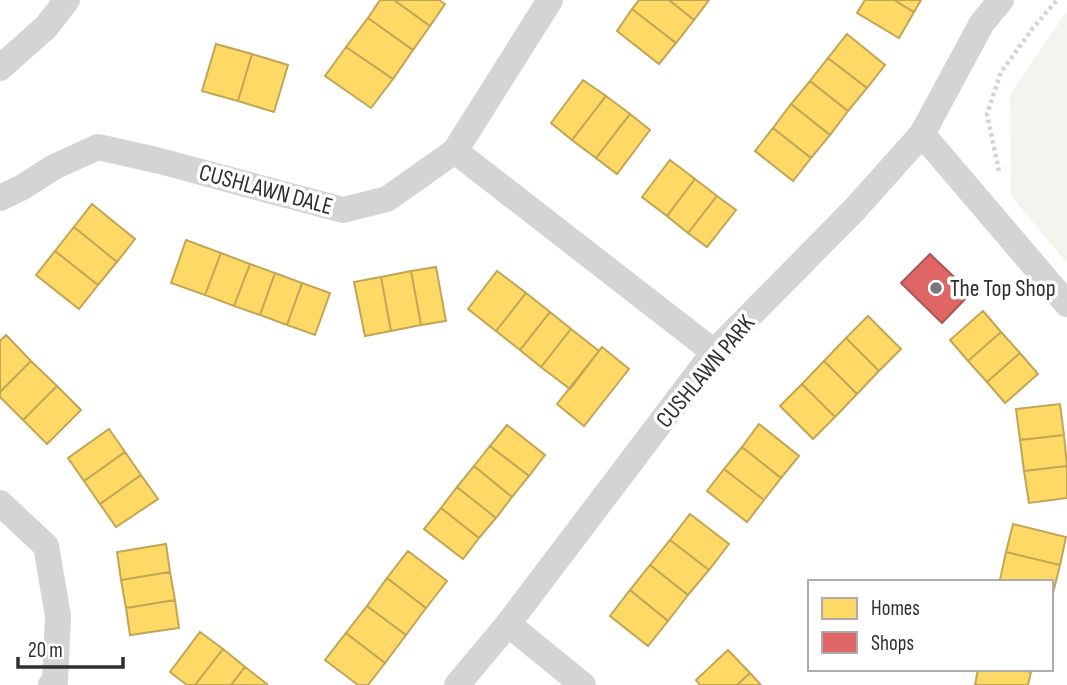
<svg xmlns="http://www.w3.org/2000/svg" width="1067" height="685" font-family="'Sofia Sans Condensed',sans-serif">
<rect width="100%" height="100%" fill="#fff"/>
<path fill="#f2f4ed" d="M1067 11V263L1011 196 1010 94Z"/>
<path fill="#ffd966" stroke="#c1a656" stroke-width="2" d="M380 0H394L430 26 413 50 368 18Z
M394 0H439L445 4 430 26Z
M639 0H669L694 20 676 43 632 9Z
M669 0H709L694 20Z
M865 0H894L914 12 899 38 857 13Z
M894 0H921L914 12Z
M632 9 676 43 659 64 617 31Z
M368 18 413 50 393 79 346 47Z
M847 34 885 65 867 88 828 58Z
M216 44 252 54 238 101 202 91Z
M346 47 393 79 371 108 325 76Z
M252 54 288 65 274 112 238 101Z
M828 58 867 88 848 111 810 81Z
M583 80 606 96 572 140 551 123Z
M810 81 848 111 830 135 791 104Z
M606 96 630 114 596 158 572 140Z
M791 104 830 135 811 158 773 128Z
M630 114 650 130 617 174 596 158Z
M773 128 811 158 793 181 755 151Z
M670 160 695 179 667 216 642 197Z
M695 179 717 196 688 233 667 216Z
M717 196 736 210 707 247 688 233Z
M92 204 135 239 117 262 74 227Z
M74 227 117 262 98 285 55 251Z
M186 240 221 253 205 295 171 283Z
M55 251 98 285 79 309 36 275Z
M221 253 250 264 234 306 205 295Z
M250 264 275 273 260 315 234 306Z
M436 267 446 321 421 325 411 271Z
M411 271 421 325 391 331 381 277Z
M497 271 526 293 496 331 468 309Z
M275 273 302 283 287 325 260 315Z
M381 277 391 331 365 336 354 282Z
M302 283 330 293 315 335 287 325Z
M526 293 550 312 520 350 496 331Z
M983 311 1001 332 968 361 950 340Z
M550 312 571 329 541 367 520 350Z
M868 316 901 349 879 371 846 338Z
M571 329 599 351 570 389 541 367Z
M1001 332 1020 353 987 382 968 361Z
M6 335 31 361 0 392V341Z
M846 338 879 371 857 394 824 361Z
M602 347 629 369 584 426 557 404Z
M1020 353 1038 374 1005 403 987 382Z
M31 361 57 386 23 420 0 397V392Z
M824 361 857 394 835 417 802 384Z
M802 384 835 417 813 439 780 406Z
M57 386 81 410 47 444 23 420Z
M1060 404 1064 435 1020 440 1016 409Z
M759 424 799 456 781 478 742 447Z
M507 425 545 455 529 476 490 446Z
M109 429 125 452 84 481 68 458Z
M1064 435 1067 466 1024 471 1020 440Z
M490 446 529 476 512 497 474 466Z
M742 447 781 478 764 500 724 469Z
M125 452 141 475 100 504 84 481Z
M474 466 512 497 496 518 457 487Z
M1067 466V498L1029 503 1024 471Z
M724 469 764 500 747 522 707 491Z
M141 475 158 499 116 527 100 504Z
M457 487 496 518 479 538 441 508Z
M441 508 479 538 463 559 424 529Z
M690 514 729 544 709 570 670 540Z
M1013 524 1066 537 1060 565 1006 552Z
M670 540 709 570 688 595 650 565Z
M166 544 170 572 121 580 117 552Z
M408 551 447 581 426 608 387 578Z
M1006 552 1060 565 1053 593 1051 592V582H1008L1000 580Z
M650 565 688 595 668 621 630 590Z
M170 572 175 600 126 608 121 580Z
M387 578 426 608 406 635 367 606Z
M630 590 668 621 648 646 610 616Z
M175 600 179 628 130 635 126 608Z
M367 606 406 635 385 663 346 633Z
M200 632 223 649 195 685H187L170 672Z
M346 633 385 663 368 685H358L325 660Z
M223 649 245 667 231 685H195Z
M728 650 750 673 737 685H700L696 680Z
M245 667 267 684 266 685H231Z
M978 669H1017L1031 672 1028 685H975Z
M750 673 761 685H737Z"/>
<path fill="#e06666" stroke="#ab5656" stroke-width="2" d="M930 254 971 293 942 323 901 283Z"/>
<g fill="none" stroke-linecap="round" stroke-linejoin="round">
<path stroke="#d4d4d4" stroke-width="4.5" stroke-dasharray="3.5 3.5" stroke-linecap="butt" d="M999 171 987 114 1001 72 1033 28 1057 0"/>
<path stroke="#d4d4d4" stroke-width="26" d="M0 68 46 27 67 0
M922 134 1067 304
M455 151 714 352
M0 198 21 188 54 167 98 147 160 161 343 210 387 199 455 151 550 0
M0 503 46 546 58 616 55 682 51 685
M508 624 583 685
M457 685 508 624 714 352 855 209 922 134 982 23 1001 0"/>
</g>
<circle fill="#787878" stroke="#fff" stroke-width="2.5" cx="936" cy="288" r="7"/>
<g text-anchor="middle" stroke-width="7" stroke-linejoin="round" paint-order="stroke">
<g font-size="24" fill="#2f2f2f" stroke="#fff">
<text transform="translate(266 189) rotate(15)" y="8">CUSHLAWN DALE</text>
<text transform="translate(705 371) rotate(-50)" y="8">CUSHLAWN PARK</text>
</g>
<g font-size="24" fill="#2f2f2f" stroke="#fff" text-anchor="start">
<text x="950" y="296">The Top Shop</text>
</g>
</g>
<rect x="808" y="580" width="245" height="91" fill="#ffffff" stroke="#acacac" stroke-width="2"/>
<rect x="822" y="598" width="35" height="21" fill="#ffd966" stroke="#acacac" stroke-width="2"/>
<text x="871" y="615" font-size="21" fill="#2f2f2f">Homes</text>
<rect x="822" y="632" width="35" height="21" fill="#e06666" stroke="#acacac" stroke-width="2"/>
<text x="871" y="650" font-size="21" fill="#2f2f2f">Shops</text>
<path d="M18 657v10h105v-10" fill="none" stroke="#2f2f2f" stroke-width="3.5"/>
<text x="28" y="657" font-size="21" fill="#2f2f2f" stroke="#ffffff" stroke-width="5" paint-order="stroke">20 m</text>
</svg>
